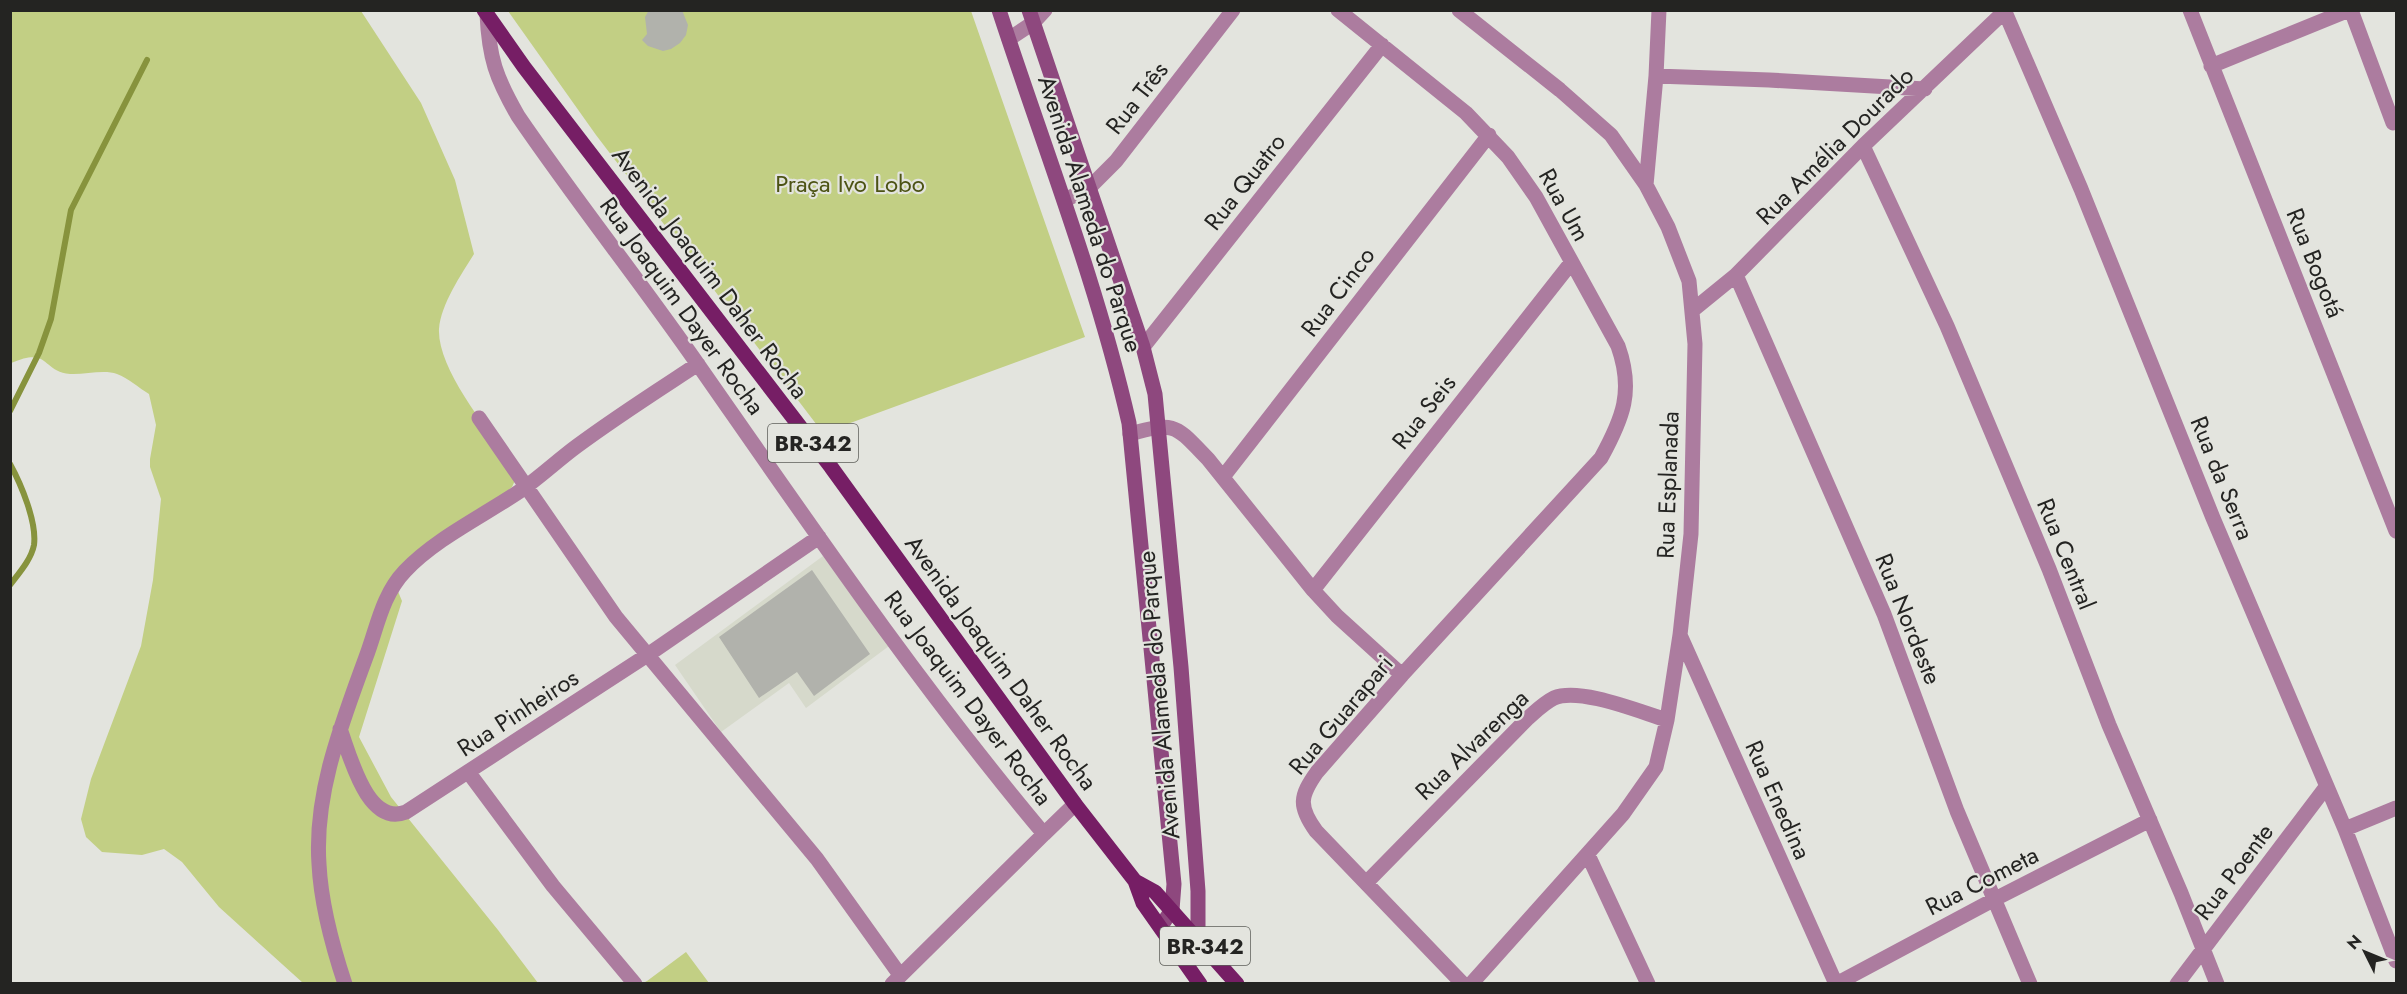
<svg xmlns="http://www.w3.org/2000/svg" width="2407" height="994" font-family="Jost,sans-serif">
<rect width="100%" height="100%" fill="#e3e4de"/>
<path fill="#d6d9cb" d="M823 556 889 646 806 708 789 683 721 732 675 665Z"/>
<path fill="#c2cf84" d="M11 11H361L421 103 455 180 474 254C461 275 441 304 439 329 437 371 495 439 519 472L512 487 466 526 428 546 397 589 402 601 359 737 391 797 498 930 538 983H303L219 907 182 862 164 849 142 855 102 852 86 837 81 819 91 779 141 646 153 580 161 499 150 467V459L156 425 149 394C139 388 128 378 117 374 104 369 84 375 70 374 41 371 50 346 11 363Z
M508 11H971L1085 337 823 433 596 135Z
M686 952 709 983 641 984 647 981Z"/>
<g fill="none" stroke-linecap="round" stroke-linejoin="round">
<path stroke="#87933d" stroke-width="6" d="M10 411 39 353 51 319 71 210 147 60
M10 464C21 484 37 522 34 545 31 560 19 573 10 585"/>
</g>
<path fill="#b1b2ac" d="M649 10H682L688 25 686 35 680 43 671 49 663 51 648 46 642 40 647 34 645 17Z
M812 570 870 654 814 696 797 672 759 698 719 637Z"/>
<g fill="none" stroke-linecap="round" stroke-linejoin="round">
<path stroke="#ac7c9f" stroke-width="15" d="M1338 10 1466 113 1508 157 1536 197 1618 346C1634 391 1623 418 1601 458L1402 675 1317 772C1300 796 1298 806 1316 831L1463 984
M1459 10 1560 90 1611 135 1646 185 1668 227 1689 281 1695 344 1691 534 1680 635 1667 720 1656 767 1623 814 1471 984
M2190 10 2396 531
M2351 10 2393 123
M2005 12 2081 189 2213 518 2345 829 2396 961
M487 14C489 58 496 78 518 116 576 201 640 281 699 366 810 525 919 685 1044 834L1075 804
M1009 39 1033 23 1045 10
M2211 66 2349 10
M1656 76 1769 80 1925 89
M1863 146 1947 326 2049 569 2109 725 2181 893 2217 984
M1646 185 1656 76 1659 10
M1065 200 1089 188 1116 161 1233 10
M1736 275 1884 614 1957 811 2030 984
M1693 310 1736 275 1863 146 2006 10
M1143 347 1382 45
M479 418 616 617 817 859 900 975
M1130 434C1176 421 1175 425 1208 459L1313 590 1337 616 1402 675
M1223 477 1489 135
M1313 590 1571 263
M1680 635 1836 984
M340 729C350 755 367 827 406 812L649 654 819 537
M469 773 553 886 635 984
M2345 829 2396 808
M1588 855 1648 984
M1366 883 1528 718C1536 711 1544 703 1554 698 1580 687 1640 712 1667 720
M345 984C332 945 321 905 319 864 314 793 342 723 366 657 377 628 382 595 405 571 435 539 483 516 520 491 540 477 558 460 577 446 616 417 657 391 698 364
M892 984 1044 834
M1836 984 1995 899 2150 820
M2177 984 2326 787"/>
<path stroke="#8e487e" stroke-width="15" d="M999 10C1044 148 1097 282 1129 423L1174 884 1172 910 1161 926
M1029 10 1143 347 1155 394 1181 667 1198 891V926L1182 956"/>
<path stroke="#761e65" stroke-width="15" d="M484 10 524 67 831 467 1075 804 1135 881 1143 903 1200 984
M1135 881 1155 892 1237 984"/>
</g>
<g text-anchor="middle" stroke-width="4.5" stroke-linejoin="round" paint-order="stroke">
<g fill="#e3e4de" stroke="#5d5e5a" stroke-width="1.5">
<rect x="768" y="424" width="90" height="38" rx="4.5"/>
<rect x="1160" y="927" width="90" height="38" rx="4.5"/>
</g>
<g font-size="22" font-weight="bold" fill="#242422">
<text x="813" y="451">BR-342</text>
<text x="1205" y="954">BR-342</text>
</g>
<g font-size="24" fill="#242422" stroke="#e3e4de">
<text transform="translate(1137 98) rotate(-52)" y="8">Rua Três</text>
<text transform="translate(1835 146) rotate(-45)" y="8">Rua Amélia Dourado</text>
<text transform="translate(1245 182) rotate(-52)" y="8">Rua Quatro</text>
<text transform="translate(1564 205) rotate(61)" y="8">Rua Um</text>
<text transform="translate(1090 214) rotate(72)" y="8">Avenida Alameda do Parque</text>
<text transform="translate(2315 263) rotate(68)" y="8">Rua Bogotá</text>
<text transform="translate(710 273) rotate(53)" y="8">Avenida Joaquim Daher Rocha</text>
<text transform="translate(1338 292) rotate(-53)" y="8">Rua Cinco</text>
<text transform="translate(682 306) rotate(54)" y="8">Rua Joaquim Dayer Rocha</text>
<text transform="translate(1424 412) rotate(-52)" y="8">Rua Seis</text>
<text transform="translate(2222 478) rotate(68)" y="8">Rua da Serra</text>
<text transform="translate(1668 485) rotate(-88)" y="8">Rua Esplanada</text>
<text transform="translate(2066 554) rotate(68)" y="8">Rua Central</text>
<text transform="translate(1908 619) rotate(68)" y="8">Rua Nordeste</text>
<text transform="translate(1001 663) rotate(54)" y="8">Avenida Joaquim Daher Rocha</text>
<text transform="translate(1159 695) rotate(-95)" y="8">Avenida Alameda do Parque</text>
<text transform="translate(968 698) rotate(53)" y="8">Rua Joaquim Dayer Rocha</text>
<text transform="translate(518 713) rotate(-33)" y="8">Rua Pinheiros</text>
<text transform="translate(1341 715) rotate(-50)" y="8">Rua Guarapari</text>
<text transform="translate(1472 745) rotate(-44)" y="8">Rua Alvarenga</text>
<text transform="translate(1778 800) rotate(66)" y="8">Rua Enedina</text>
<text transform="translate(2234 872) rotate(-53)" y="8">Rua Poente</text>
<text transform="translate(1982 881) rotate(-27)" y="8">Rua Cometa</text>
</g>
<g font-size="24" fill="#4c5314" stroke="#e3e4de">
<text x="850" y="192">Praça Ivo Lobo</text>
</g>
</g>
<rect width="2407" height="994" fill="none" stroke="#242422" stroke-width="24"/>
<g transform="translate(2365 952) rotate(313)" stroke="#e3e4de" stroke-width="4.5" paint-order="stroke">
<path d="M0-4.5L10 22L0 15L-10 22Z" fill="#242422"/>
<text y="-9" font-size="16" font-weight="bold" text-anchor="middle" fill="#242422">N</text>
</g>
</svg>
